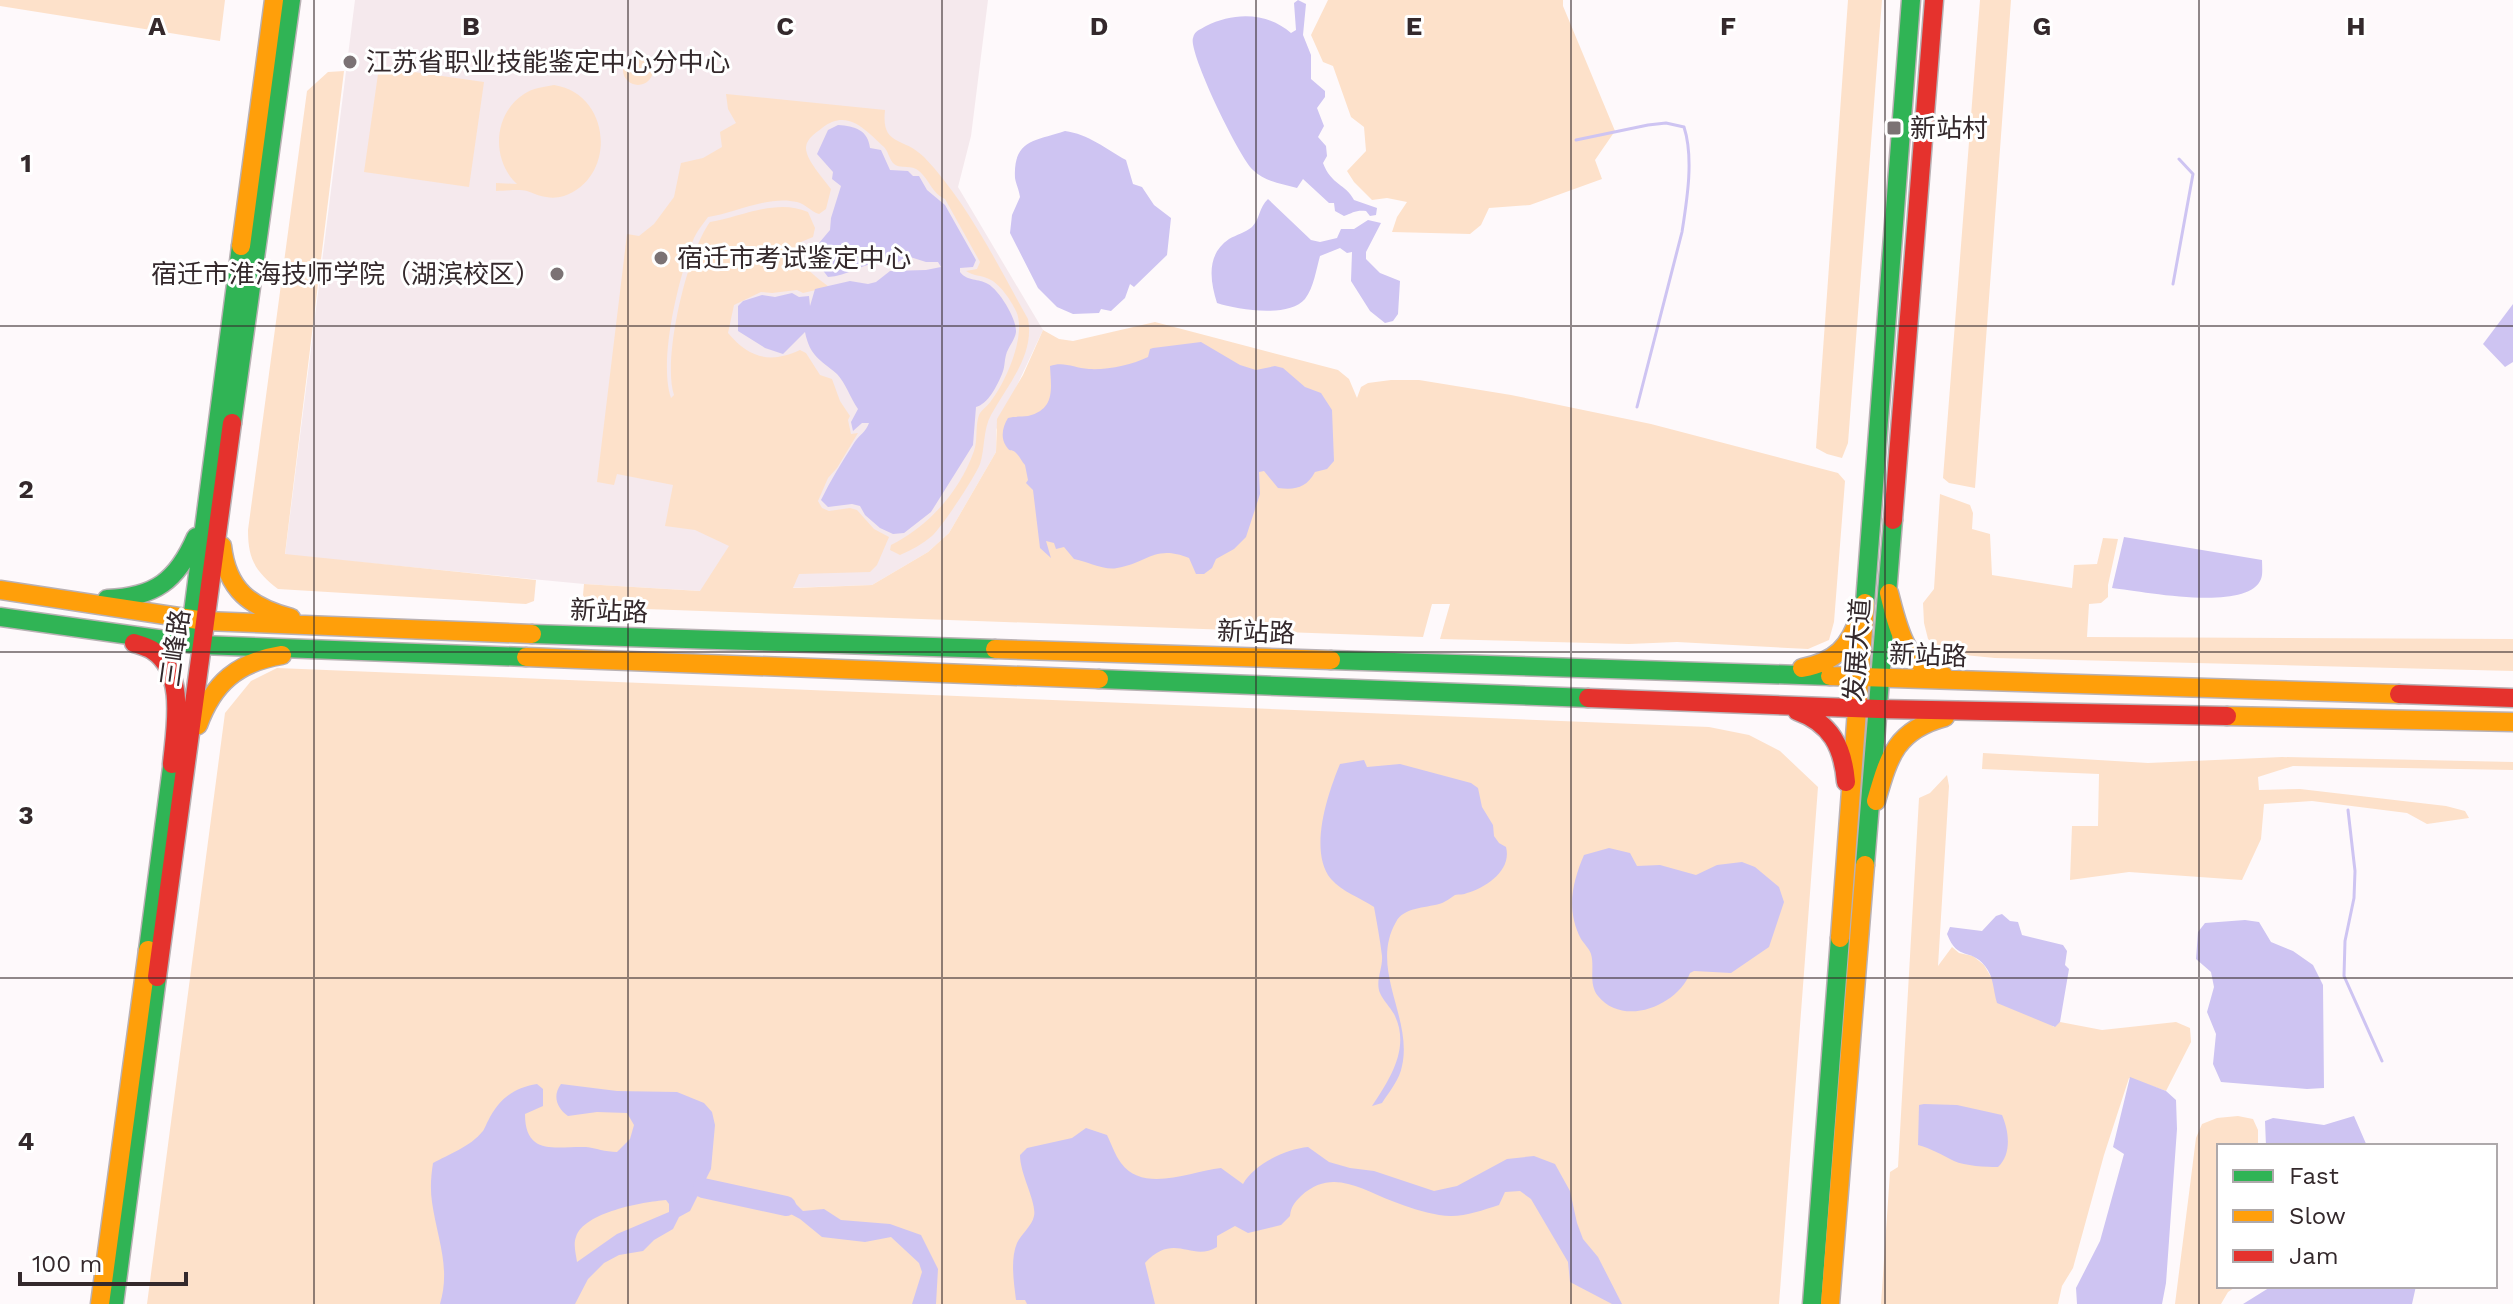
<svg xmlns="http://www.w3.org/2000/svg" width="2513" height="1304" font-family="'Work Sans','Noto Sans SC',sans-serif">
<rect width="100%" height="100%" fill="#fef9fb"/>
<path fill="#f5e9ed" d="M355 0H988L971 136 958 187 1043 330 996 430V452L949 533 928 552 872 585 701 591 584 584 285 555Z"/>
<path fill="#fde1ca" d="M0 0H225L220 41 0 6Z
M1328 0H1563V6L1615 131 1595 160 1602 179 1530 205 1489 208 1481 225 1470 234 1392 232 1397 217 1407 202 1387 198 1372 200 1354 182 1347 171 1366 151 1364 127 1351 117 1333 66 1323 62 1311 35Z
M1848 0H1882L1848 443 1842 458 1827 454 1816 448Z
M1980 0H2011L1975 488 1949 483 1943 478Z
M623 70a15 15 0 1 1 30 0a15 15 0 1 1-30 0Z
M379 67 484 82 469 187 364 172Z
M344 71 285 554 536 580 534 601 526 604 278 589C255 571 248 559 248 530L307 91 328 72Z
M554 85C612 94 617 178 564 196 550 200 540 196 527 191 519 189 505 191 496 191V183L517 184C491 160 493 114 524 94 533 88 543 87 554 85Z
M726 94 885 110C881 147 903 136 924 157 968 203 997 264 1028 319 1035 355 1007 386 991 415 983 429 985 449 980 464 975 477 942 527 932 536 922 544 912 550 900 555L890 550 891 545C929 526 960 491 974 451 978 440 975 426 979 415 981 410 988 406 991 401 1006 382 1027 334 1016 311 1011 300 999 283 989 279 981 275 973 276 966 271L977 269 980 262 945 199C931 193 929 177 916 169 908 165 898 169 893 163 889 158 888 151 884 147 865 130 848 108 822 128 816 133 807 138 806 147 805 159 824 179 831 189L826 209 819 214C811 212 806 204 797 202 769 195 736 213 708 217 703 224 697 231 694 238 679 276 658 360 671 398L674 395C662 359 687 253 710 222 742 217 776 198 808 212L815 228 813 237 801 242 796 249C801 267 815 276 829 287L803 293 797 290 772 293 761 292 734 305 728 333C749 358 770 364 800 350L806 353 820 375 832 379 840 401 850 416 848 420 851 434 858 433 837 468 828 478 818 501 822 508 829 511 850 508 857 510 874 529 889 537 877 565 870 572 799 574 793 588 872 585 928 552 949 533 996 452 997 419 1023 375 1043 330 1059 339 1073 341 1155 322 1338 370 1349 379 1357 398 1361 387 1368 383 1391 380H1419L1511 395 1651 424 1838 473 1845 481 1834 622 1829 640 1808 649 1677 642 1629 644 1440 639 1450 604H1432L1423 637 590 607 583 595 584 584 700 591 729 546 695 530 665 526 673 485 617 474 614 485 597 482 627 234 639 236 654 224 674 197 681 163 703 158 722 147 720 132 736 123 728 109Z
M1940 494 1970 505 1973 513 1972 529 1990 534 1992 575 2072 588 2074 565 2097 564 2103 538 2118 539 2108 585V597L2101 603 2089 604 2087 637 2513 639V671L1995 658 1954 654 1939 648 1928 639 1924 623 1923 603 1934 589Z
M277 668 1709 727 1749 735 1780 751 1818 787 1779 1304H147L225 713 251 681Z
M1983 753 2148 763 2282 757 2513 762V770L2293 766 2258 777 2259 790 2300 789 2446 806 2465 811 2469 818 2427 824 2407 813 2312 801 2264 804 2261 839 2242 880 2129 872 2070 880 2072 826H2098L2099 774 1982 769Z
M1947 775 1949 786 1938 966 1952 947 1959 953 1973 956 1984 965 1994 982 2054 1027 2060 1022 2102 1030 2176 1022 2190 1028 2191 1042 2166 1091 2129 1078 2104 1155 2073 1268 2062 1286 2058 1304H1881L1890 1172 1898 1167 1919 798 1930 793Z
M2238 1116 2253 1119 2258 1130V1146H2219V1286H2237L2228 1292 2221 1304H2175L2196 1138 2202 1124 2217 1118Z"/>
<path fill="#cec4f2" fill-rule="evenodd" d="M1298 0 1306 4 1303 35 1311 55V79L1325 91V97L1317 108 1324 126 1318 137 1326 146 1327 156 1323 163C1331 185 1346 184 1354 200L1377 208 1376 215 1370 216 1366 211C1355 210 1353 213 1344 216L1335 211 1334 203H1329L1303 179 1297 188C1282 184 1265 182 1253 170 1239 157 1188 52 1193 38 1195 30 1200 30 1206 26 1234 12 1267 12 1291 33L1296 30 1294 3Z
M838 125C855 126 868 130 870 148L881 150 890 170 908 171 913 176H919L927 190 945 205 976 260 973 267 960 268V272C968 282 978 278 988 284 999 290 1017 319 1016 332 1015 340 1008 347 1006 355 1004 363 1005 367 1002 374 997 386 988 404 976 407L973 445 931 512 904 533 893 534 880 528 865 515 860 506 852 504 828 507 821 500C830 481 842 462 854 443 859 435 866 432 869 423H862L853 431 851 422 858 409C851 399 845 382 837 374 820 359 810 357 805 332L783 354 765 348 738 331V306L743 301 762 295 775 297 792 293 799 297 809 296 810 306 815 289 850 281 868 284 876 282 890 271 926 270 941 267 938 262H926L907 256 894 265C871 256 851 276 828 277L818 264 819 243 830 230 831 218 841 186 832 179 833 172 817 154 828 130Z
M1065 131C1088 134 1106 149 1126 160L1133 184 1142 187 1154 205 1171 218 1167 255 1134 287 1130 284 1125 298 1111 311 1101 309 1099 313 1073 314 1057 307 1038 288 1010 233 1012 215 1020 197C1019 190 1016 184 1015 178 1013 139 1036 141 1065 131Z
M1268 199 1311 240 1320 242 1337 238 1341 229H1354L1368 220 1381 223 1366 252V259L1380 273 1400 281 1398 314 1393 321 1385 323 1370 311 1351 281 1352 252 1347 253 1340 248 1320 256C1316 270 1314 287 1305 299 1289 318 1238 310 1217 303 1210 280 1206 255 1229 239 1236 235 1246 232 1252 227 1260 219 1259 207 1268 199Z
M2513 304V362L2505 367 2483 344Z
M1201 342 1240 365 1256 370 1275 366 1283 368 1305 387 1321 393 1332 410 1334 461 1327 469 1315 472C1306 488 1296 490 1278 488L1264 471 1259 472 1260 494 1246 537 1234 549 1216 559 1212 568 1204 574H1196L1189 558C1155 544 1147 563 1117 568 1105 571 1086 561 1074 559L1064 547 1056 549 1054 543 1046 541 1051 558 1040 548 1033 490 1026 483 1028 480 1025 465C1022 462 1020 457 1017 454 1011 447 1011 454 1006 446 1000 437 1003 426 1008 418 1015 416 1021 417 1028 416 1056 409 1051 388 1050 366 1064 361 1074 368 1089 369 1108 370 1132 365 1148 357L1150 349 1153 348Z
M2124 537 2262 560C2262 566 2263 574 2261 579 2248 613 2141 591 2112 588Z
M1364 760 1367 767 1400 764 1471 783 1478 788 1482 807 1493 825 1494 836 1499 843 1506 847C1512 870 1487 887 1467 893 1464 895 1459 894 1455 895 1450 898 1446 902 1439 904 1425 908 1404 907 1396 922 1369 969 1413 1018 1402 1066 1400 1079 1389 1092 1382 1103L1372 1106C1390 1079 1411 1047 1394 1014 1390 1007 1383 1000 1380 993 1375 981 1383 968 1382 956 1380 940 1377 923 1374 907 1361 898 1342 892 1331 879 1308 851 1328 793 1340 764Z
M1609 848 1630 853 1637 866 1660 865 1696 875 1717 865 1742 862 1755 867 1779 887 1784 902 1769 947 1731 973 1694 971 1690 973C1678 1005 1624 1028 1598 996 1588 983 1595 968 1591 954 1589 948 1584 944 1581 939 1566 910 1572 883 1584 855Z
M2002 914 2010 921 2018 922 2022 935 2063 945 2067 951 2065 965 2069 969 2060 1022 2055 1027 1997 1003C1993 990 1994 977 1985 966 1970 947 1958 962 1947 934L1950 927 1982 931 1996 916Z
M2245 920 2259 922 2271 942 2293 951 2313 965 2323 985 2324 1088 2307 1089 2221 1082 2213 1064 2216 1034 2207 1012 2214 987 2211 972 2196 959 2198 932 2205 923Z
M2130 1077 2166 1091 2176 1100 2177 1129 2166 1283 2162 1304H2077L2076 1288 2100 1241 2124 1154 2113 1147Z
M537 1084 543 1089V1106L525 1114C525 1157 557 1146 586 1147 596 1148 605 1152 617 1152L630 1139 634 1125 627 1113 597 1112 568 1116C557 1108 552 1096 561 1084L617 1091 677 1092 704 1103 712 1112 715 1125 711 1169 690 1211 679 1217 673 1229 654 1240 643 1251 619 1255 604 1263 588 1279 575 1304H440C451 1267 437 1238 432 1202 430 1189 431 1176 433 1163 448 1155 471 1146 482 1132 484 1131 487 1122 488 1121 499 1099 513 1088 537 1084ZM666 1200 669 1204V1212L617 1234 577 1262C576 1254 573 1244 576 1237 584 1212 643 1202 666 1200Z
M1924 1104 1957 1105 2002 1115C2009 1131 2012 1154 1998 1167 1986 1167 1965 1166 1954 1161 1942 1155 1932 1149 1918 1145L1919 1105Z
M2354 1116 2367 1146H2266L2265 1121 2273 1118 2324 1125Z
M1086 1128 1107 1135C1111 1143 1115 1155 1121 1163 1144 1194 1191 1171 1221 1168L1243 1184C1254 1164 1286 1149 1308 1147L1329 1162 1350 1168 1374 1171 1434 1191 1457 1186 1507 1159 1534 1156 1555 1164 1570 1191 1577 1223 1583 1239 1598 1257 1622 1304H1612L1570 1282 1568 1262 1531 1199 1520 1191 1505 1192 1499 1205C1479 1211 1461 1219 1439 1215 1423 1212 1407 1207 1392 1201 1360 1189 1332 1168 1301 1196 1294 1203 1291 1207 1290 1216L1281 1225 1248 1233 1235 1226 1217 1236V1247C1191 1263 1175 1231 1145 1263L1155 1304H1027L1025 1300H1016C1014 1283 1010 1260 1017 1243 1021 1234 1032 1226 1034 1216 1037 1202 1020 1175 1020 1155L1027 1148 1072 1138Z
M787 1202H794L803 1211 824 1209 841 1220 890 1224 921 1235 938 1269 936 1304H912L922 1272 919 1263 891 1237 865 1242 822 1237 800 1219 785 1211Z
M2272 1286H2416L2412 1304H2243Z"/>
<g fill="none" stroke-linecap="round" stroke-linejoin="round">
<path stroke="#cec4f2" stroke-width="3" d="M1576 140 1648 125 1666 123 1684 127C1694 158 1687 200 1682 232L1637 407
M2173 284 2193 174 2179 159
M2348 810 2355 871 2354 898 2345 941 2344 976 2382 1061"/>
<path stroke="#cec4f2" stroke-width="20" d="M703 1188 786 1206"/>
<g stroke="#b9b1b4" stroke-width="21">
<path id="fast" d="M232 423 291 0
M107 599C155 597 177 581 196 537
M1865 603 1911 0
M0 617 201 645 526 657
M191 628 241 246
M532 634 995 649
M1331 660 1830 676
M1099 679 1588 698
M1865 865 1893 520
M148 950 174 752
M114 1304 157 977
M1812 1304 1840 938"/>
</g>
<g stroke="#b9b1b4" stroke-width="21">
<path id="slow" d="M241 246 274 0
M222 546C227 590 250 607 291 618
M0 590 205 621 532 634
M1889 593C1898 628 1905 665 1944 676
M995 649 1331 660
M526 657 1099 679
M1802 668C1835 662 1850 647 1860 615
M1830 676 2399 694
M2227 716 2513 722
M198 725C213 683 238 662 282 655
M1876 801C1889 756 1896 730 1945 717
M1840 938 1865 603
M100 1304 148 950
M1830 1304 1865 865"/>
</g>
<g stroke="#b9b1b4" stroke-width="21">
<path id="jam" d="M1893 520 1934 0
M134 643C140 645 147 647 152 650 187 672 175 730 172 764
M2399 694 2513 698
M1588 698 1879 709 2227 716
M1797 711C1831 723 1843 747 1846 782
M157 977 232 423"/>
</g>
<use href="#fast" stroke="#30b455" stroke-width="18"/>
<use href="#slow" stroke="#ff9f0a" stroke-width="18"/>
<use href="#jam" stroke="#e5322d" stroke-width="18"/>
</g>
<path fill="none" stroke="#34292c" stroke-width="2" stroke-opacity="0.55" d="M314 0V1304M628 0V1304M942 0V1304M1256 0V1304M1571 0V1304M1885 0V1304M2199 0V1304M0 326H2513M0 652H2513M0 978H2513"/>
<g fill="#7b7274" stroke="#fff" stroke-width="3">
<circle cx="350" cy="62" r="8"/>
<rect x="1886" y="120" width="16" height="16" rx="4"/>
<circle cx="661" cy="258" r="8"/>
<circle cx="557" cy="274" r="8"/>
</g>
<g text-anchor="middle" stroke-width="6" stroke-linejoin="round" paint-order="stroke">
<g font-size="26" fill="#34292c" stroke="#fff" text-anchor="start">
<text x="366" y="71">江苏省职业技能鉴定中心分中心</text>
<text x="1910" y="137">新站村</text>
<text x="677" y="267">宿迁市考试鉴定中心</text>
<text x="541" y="283" text-anchor="end">宿迁市淮海技师学院（湖滨校区）</text>
</g>
<g font-size="26" fill="#34292c" stroke="#fff">
<text transform="translate(609 611) rotate(2)" y="9">新站路</text>
<text transform="translate(1256 632) rotate(2)" y="9">新站路</text>
<text transform="translate(175 648) rotate(-82)" y="9">三峰路</text>
<text transform="translate(1857 650) rotate(-86)" y="9">发展大道</text>
<text transform="translate(1928 655) rotate(2)" y="9">新站路</text>
</g>
</g>
<g font-size="26" text-anchor="middle" font-weight="bold" fill="#34292c" stroke="#fff" stroke-width="6" stroke-linejoin="round" paint-order="stroke">
<text x="157" y="35">A</text>
<text x="471" y="35">B</text>
<text x="785" y="35">C</text>
<text x="1099" y="35">D</text>
<text x="1414" y="35">E</text>
<text x="1728" y="35">F</text>
<text x="2042" y="35">G</text>
<text x="2356" y="35">H</text>
<text x="26" y="172">1</text>
<text x="26" y="498">2</text>
<text x="26" y="824">3</text>
<text x="26" y="1150">4</text>
</g>
<rect x="2217" y="1144" width="280" height="144" fill="#ffffff" stroke="#aea9ab" stroke-width="2"/>
<rect x="2233" y="1170" width="40" height="12" fill="#30b455" stroke="#aea9ab" stroke-width="2"/>
<text x="2289" y="1184" font-size="24" fill="#34292c">Fast</text>
<rect x="2233" y="1210" width="40" height="12" fill="#ff9f0a" stroke="#aea9ab" stroke-width="2"/>
<text x="2289" y="1224" font-size="24" fill="#34292c">Slow</text>
<rect x="2233" y="1250" width="40" height="12" fill="#e5322d" stroke="#aea9ab" stroke-width="2"/>
<text x="2289" y="1264" font-size="24" fill="#34292c">Jam</text>
<path d="M20 1272v12h166v-12" fill="none" stroke="#34292c" stroke-width="4"/>
<text x="32" y="1272" font-size="24" fill="#34292c" stroke="#ffffff" stroke-width="6" paint-order="stroke">100 m</text>
</svg>
